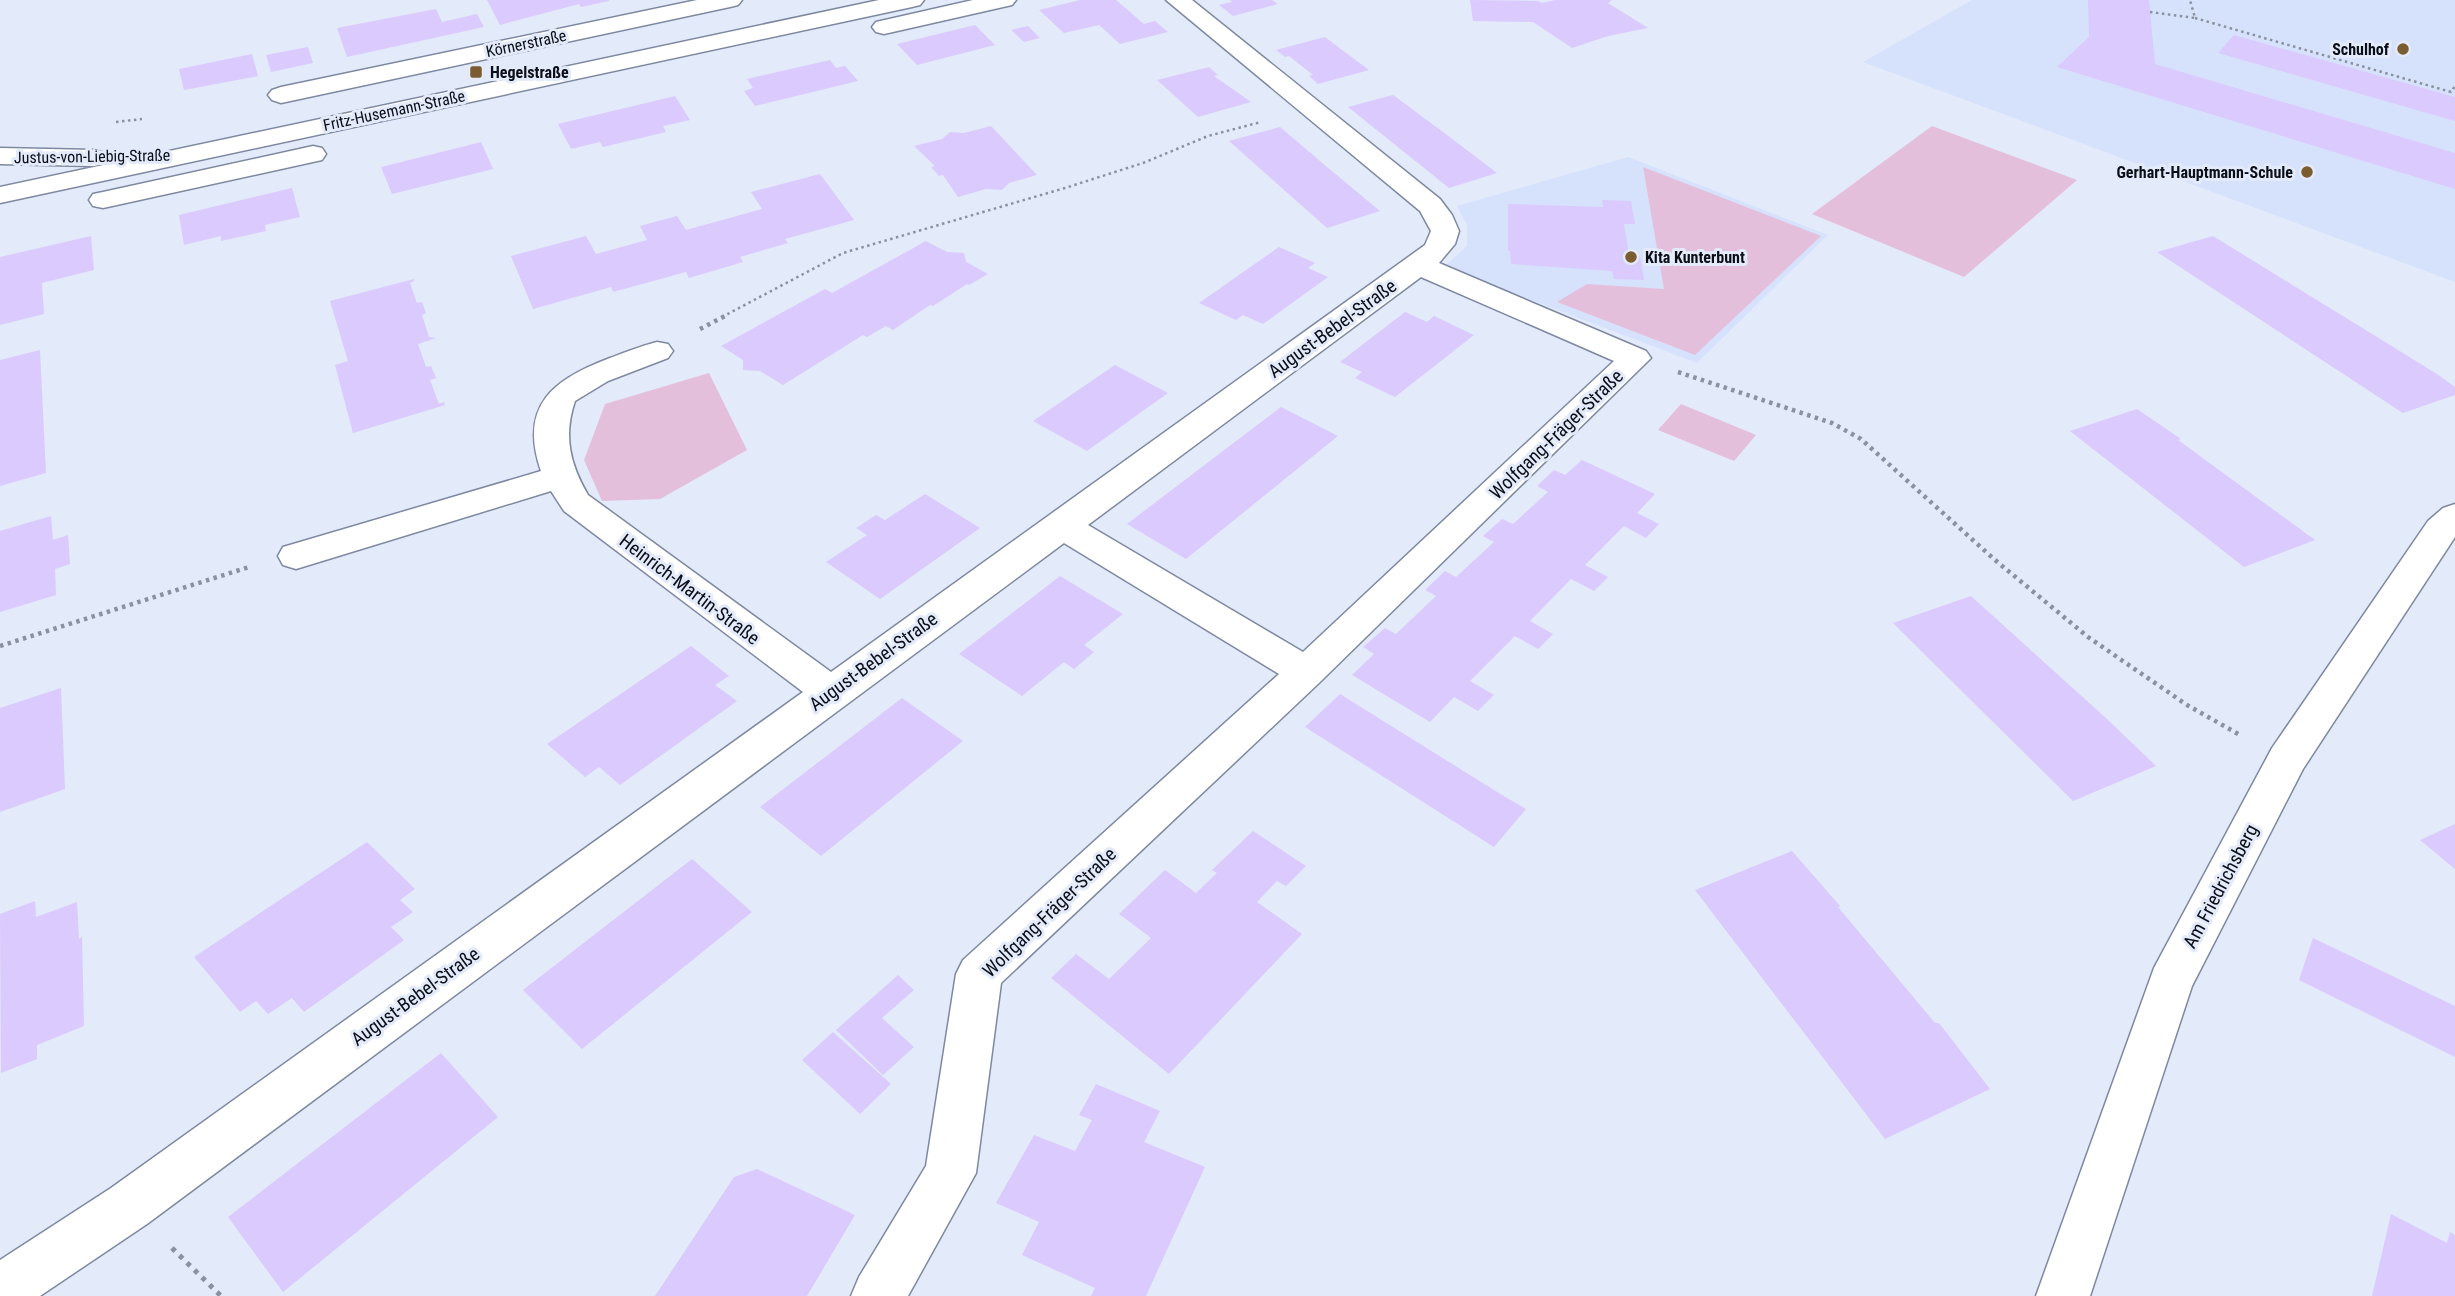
<svg xmlns="http://www.w3.org/2000/svg" width="2455" height="1296" font-family="'Roboto Condensed',sans-serif">
<rect width="100%" height="100%" fill="#e3eafa"/>
<path fill="#d6e2fc" d="M1972 0H2455V282L1863 62Z
M1628 157 1828 235 1697 363 1444 267 1467 246V225L1457 206Z"/>
<path fill="#e4bfdc" d="M1932 126 2077 180 1964 277 1812 214Z
M1643 167 1821 236 1695 355 1557 302 1587 284 1664 289Z
M709 373 747 450 660 499 602 501 584 460 605 404Z
M1681 404 1756 435 1734 461 1658 430Z"/>
<path fill="#dbcafd" d="M487 0H609V1L581 7 579 4 500 25Z
M1080 0H1116L1144 24 1155 21 1168 32 1120 44 1099 25 1064 33 1039 10Z
M1230 0H1272L1278 4 1233 16 1219 5 1232 2Z
M1470 0 1538 1 1542 3 1555 0H1612L1608 3 1648 28 1608 36 1572 48 1533 22 1473 21Z
M2088 0H2149L2155 64 2455 153V189L2057 67 2089 37Z
M436 9 442 22 477 14 484 27 347 57 337 28Z
M975 25 995 45 917 65 897 44Z
M1028 26 1040 38 1024 42 1011 30Z
M2234 35 2455 97V121L2218 53Z
M1325 37 1369 70 1318 84 1309 76 1313 75 1289 56 1285 57 1276 50Z
M308 47 313 63 271 72 266 55Z
M252 54 258 76 184 90 179 69Z
M830 60 836 68 845 66 858 81 755 106 744 91 753 88 747 79Z
M1209 67 1218 75 1214 76 1251 102 1198 117 1157 80Z
M1393 95 1443 132 1497 173 1449 188 1348 107Z
M675 96 690 120 663 126 666 132 603 147 600 142 571 149 558 124Z
M991 126 1037 175 1009 183 1002 190 986 189 958 197 943 175 939 176 931 167 935 166 914 146 942 139 950 132 964 133Z
M1280 127 1327 167 1380 211 1327 228 1229 141Z
M481 142 493 169 392 194 381 167Z
M820 174 854 220 785 239 788 243 740 257 743 262 689 278 686 272 613 292 611 287 533 309 511 256 586 236 596 254 647 240 640 226 677 216 686 230 762 209 751 192Z
M292 188 300 217 265 225 266 231 221 241V236L184 245 179 215Z
M1602 200 1631 201 1635 224H1624L1629 255 1640 256 1644 280 1614 279 1612 271 1511 264 1510 251H1508V204L1603 207Z
M91 236 94 270 42 283 44 314 0 325V257Z
M2213 236 2437 374 2455 387V395L2403 413 2157 252Z
M926 241 947 252 964 253 966 262 988 274 969 285 967 284 933 306 930 305 893 330 886 326 867 337 863 335 783 385 760 371 743 370V360L721 346 825 289 832 293Z
M1279 247 1315 263 1308 268 1328 277 1263 324 1243 315 1236 320 1199 303Z
M414 279V281L410 283 417 303 422 302 426 313 422 315 429 337 436 338 418 344 426 367 431 366 436 378 430 380 439 404 444 402 445 405 353 433 335 365 348 361 330 301Z
M1405 312 1427 322 1434 316 1474 335 1395 397 1355 378 1362 372 1340 362Z
M40 350 46 473 0 486V360Z
M1115 365 1168 393 1087 451 1033 421Z
M1281 407 1338 436 1186 559 1127 524Z
M2137 409 2181 439 2178 440 2315 540 2244 567 2070 431Z
M1582 460 1655 494 1637 513 1659 524 1646 538 1624 526 1585 565 1608 577 1594 591 1571 579 1530 621 1553 634 1538 649 1515 636 1470 681 1494 695 1478 711 1454 697 1430 722 1352 675 1374 654 1363 647 1385 628 1396 634 1436 596 1425 590 1445 571 1456 577 1494 542 1483 536 1502 519 1513 524 1548 492 1537 486 1554 470 1565 475Z
M925 494 980 528 880 599 826 562 867 535 856 528 876 515 885 520Z
M51 516 53 540 68 535 70 564 55 569 56 595 0 612V531Z
M1060 576 1123 614 1084 645 1094 652 1074 669 1064 662 1022 696 959 654Z
M1971 596 2107 719 2156 766 2073 801 1893 623Z
M691 646 729 676 715 685 737 701 620 785 599 767 585 777 547 744Z
M61 688 65 789 0 812V708Z
M1340 694 1502 795 1526 809 1494 847 1305 727Z
M902 698 963 741 821 856 760 807Z
M2455 824V869L2420 840Z
M1253 831 1306 866 1286 886 1277 881 1257 902 1302 934 1169 1074 1051 978 1076 954 1109 979 1151 938 1119 914 1165 870 1196 893 1217 873 1212 870Z
M367 842 415 889 400 900 413 912 391 927 404 940 304 1012 292 998 268 1014 256 1001 240 1012 194 957Z
M1792 851 1840 906 1838 907 1935 1023H1939L1990 1089 1885 1139 1695 890Z
M692 859 752 912 582 1049 523 990Z
M35 901 36 917 77 902 79 939 82 937 84 1026 37 1045V1059L1 1073 0 914Z
M2313 938 2455 1006V1057L2299 980Z
M898 975 914 990 882 1018 914 1047 883 1075 836 1030Z
M833 1032 891 1084 860 1114 802 1060Z
M441 1053 498 1117 283 1292 228 1217Z
M1096 1084 1160 1111 1144 1142 1205 1167 1146 1296H1091L1095 1288 1022 1255 1039 1222 996 1203 1034 1135 1075 1151 1092 1120 1079 1115Z
M757 1169 855 1215 807 1296H655L734 1177Z
M2391 1214 2447 1243 2450 1232 2455 1235V1296H2372Z"/>
<g fill="none" stroke-linecap="round" stroke-linejoin="round">
<g stroke="#7e89a1" stroke-width="3">
<path id="minor" d="M697 0H742L738 5 730 7 281 103 272 100 268 95 272 90 281 87Z
M879 0H924L920 5 912 7 0 203V187Z
M973 0H1016L1012 5 884 34 876 32 872 27 876 22Z
M1166 0H1192L1440 199 1452 215 1459 231 1455 244 1439 263 1646 351 1651 358 1320 682 1001 983 976 1173 908 1296H851L859 1277 926 1166 956 974 963 960 1279 674 1064 543 147 1224 40 1296H0V1260L111 1188 803 692 564 511 551 491 296 569 283 565 278 556 283 547 541 471C518 405 554 379 610 358 626 352 641 346 657 342L668 344 673 351 668 358 608 381 575 401C563 436 570 464 588 495L831 672 1425 245 1431 231 1420 211ZM1421 277 1614 361 1303 652 1088 525Z
M313 146 322 148 326 154 322 160 103 208 93 206 89 200 93 194 103 192Z
M0 148 94 150 103 152 107 158 103 164 94 166 0 164Z
M2455 504V537L2303 769 2192 986 2090 1296H2036L2154 968 2272 748 2428 521 2443 508Z"/>
</g>
<path stroke="#8b919e" stroke-width="2.5" stroke-dasharray="2.5 3.5" stroke-linecap="butt" d="M2150 12 2195 18 2190 0
M2195 18 2451 92 2455 86
M116 122 142 119
M722 317 843 253 1065 188 1143 163 1208 136 1261 122"/>
<path stroke="#8b919e" stroke-width="4.5" stroke-dasharray="3.5 4.5" stroke-linecap="butt" d="M700 329 725 316
M1678 372 1832 423 1861 439 1995 560 2088 637 2187 705 2240 735
M0 646 249 567"/>
<path stroke="#8b919e" stroke-width="5" stroke-dasharray="4.5 6" stroke-linecap="butt" d="M172 1248 221 1296"/>
<use href="#minor" fill="#fff" fill-rule="evenodd"/>
</g>
<g fill="#7b5c31" stroke="#e3eafa" stroke-width="2.5">
<circle cx="2403" cy="49" r="7"/>
<rect x="469" y="65" width="14" height="14" rx="3.5"/>
<circle cx="2307" cy="172" r="7"/>
<circle cx="1631" cy="257" r="7"/>
</g>
<g text-anchor="middle" stroke-width="6" stroke-linejoin="round" paint-order="stroke">
<g font-size="16" fill="#0b0e17" stroke="#e3eafa">
<text transform="translate(526 43) rotate(-12)" y="6">Körnerstraße</text>
<text transform="translate(394 110) rotate(-12)" y="6">Fritz-Husemann-Straße</text>
<text transform="translate(92 156) rotate(-1)" y="6">Justus-von-Liebig-Straße</text>
</g>
<g font-size="16" font-weight="bold" fill="#0b0e17" stroke="#e3eafa" text-anchor="end">
<text x="2389" y="55">Schulhof</text>
<text x="490" y="78" text-anchor="start">Hegelstraße</text>
<text x="2293" y="178">Gerhart-Hauptmann-Schule</text>
<text x="1645" y="263" text-anchor="start">Kita Kunterbunt</text>
</g>
<g font-size="19" fill="#0b0e17" stroke="#e3eafa">
<text transform="translate(1332 328) rotate(-36)" y="7">August-Bebel-Straße</text>
<text transform="translate(1556 434) rotate(-44)" y="7">Wolfgang-Fräger-Straße</text>
<text transform="translate(690 589) rotate(37)" y="7">Heinrich-Martin-Straße</text>
<text transform="translate(873 661) rotate(-36)" y="7">August-Bebel-Straße</text>
<text transform="translate(2220 886) rotate(-62)" y="7">Am Friedrichsberg</text>
<text transform="translate(1049 912) rotate(-44)" y="7">Wolfgang-Fräger-Straße</text>
<text transform="translate(415 996) rotate(-36)" y="7">August-Bebel-Straße</text>
</g>
</g>
</svg>
